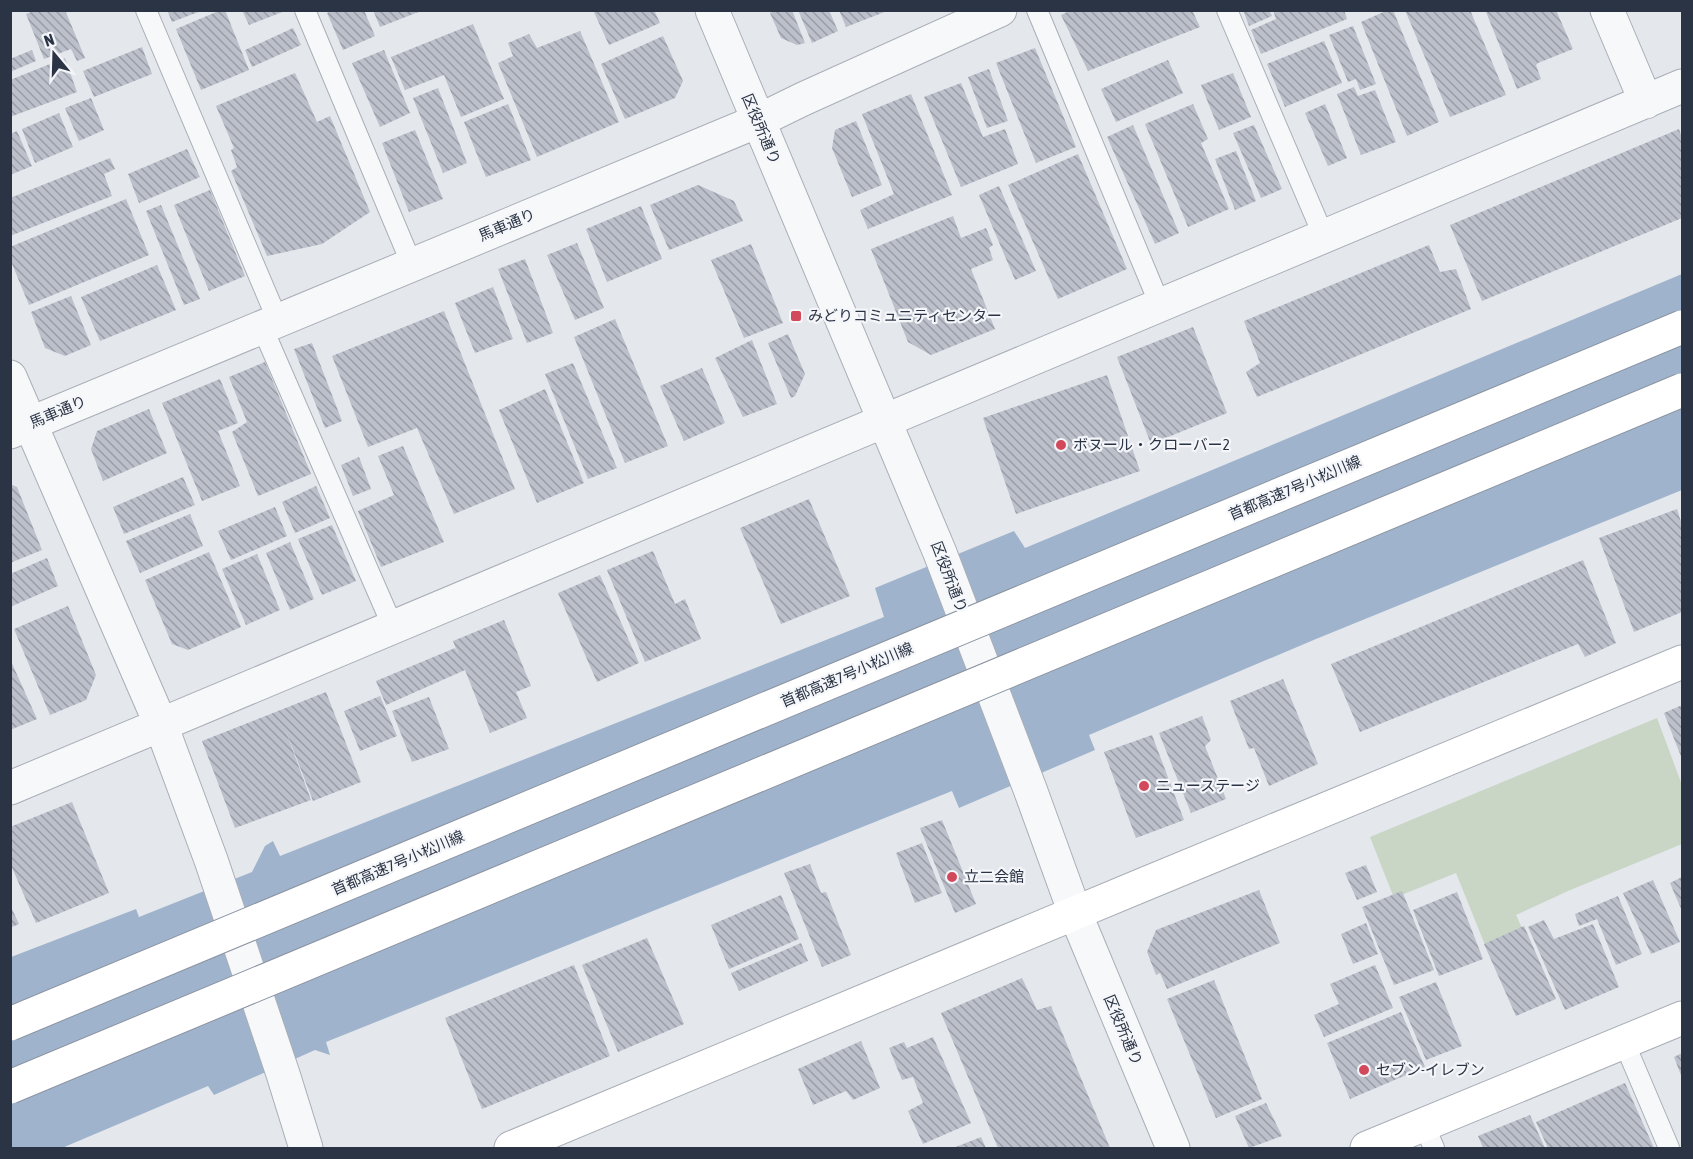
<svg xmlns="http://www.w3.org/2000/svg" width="1693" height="1159" font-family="'Asap Condensed','Noto Sans JP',sans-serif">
<defs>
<pattern id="building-back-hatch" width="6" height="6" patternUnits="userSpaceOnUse" patternTransform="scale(1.5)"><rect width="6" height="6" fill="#bbc0ca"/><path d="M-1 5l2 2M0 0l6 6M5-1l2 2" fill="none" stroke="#989da6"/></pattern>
</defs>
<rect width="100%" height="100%" fill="#e4e7ec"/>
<path fill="#c9d6c5" d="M1657 718 1682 785V844L1568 891 1516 915 1523 930 1485 945 1456 873 1394 898 1370 837Z"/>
<path fill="#9fb4cc" d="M1682 274V490L1316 639 1089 735 1095 750 959 808 952 791 326 1042 330 1055 315 1050 214 1095 208 1086 62 1148H11V957L136 909 139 917 252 872 265 846 273 841 280 856 884 617 875 588 1014 531 1025 548Z"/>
<path fill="url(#building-back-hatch)" d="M36 10H65L85 58 77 61 71 49 44 59 26 14Z
M167 10H201V11L172 22Z
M221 10H225L249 70 201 90 176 29Z
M242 10H285V11L249 25Z
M333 10H364L375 36 343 50 327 13Z
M373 10H421V11L380 27Z
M593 10H654L660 23 609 45Z
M776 10H792L805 43 797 45 781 38 770 13Z
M798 10H829L838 31 812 43Z
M839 10H887V11L846 27Z
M1071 10H1192L1200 27 1088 71 1061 15Z
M1243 10H1269L1272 16 1249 26Z
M1273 10H1344L1347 19 1261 54 1251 30 1276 19Z
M1388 10H1393L1439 122 1407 136 1361 22Z
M1405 10H1470L1506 95 1450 117Z
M1490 10H1556L1573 49 1538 63 1536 65 1541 79 1517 89 1486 12Z
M473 24 504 99 461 117 444 75 405 90 391 57Z
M1353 26 1376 84 1360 90 1356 79 1348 82 1329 35Z
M293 28 301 45 252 67 245 50Z
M580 31 619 122 537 157 498 63 513 56 508 43 529 34 537 48Z
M663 36 683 81 675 98 625 119 601 64Z
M1324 41 1342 83 1285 107 1267 64Z
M142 47 152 74 94 97 83 71Z
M1035 48 1076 147 1036 163 996 63Z
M32 50 36 61 10 72V59Z
M384 50 410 113 380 127 352 63Z
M65 58 77 92 10 117V80Z
M1168 60 1183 93 1116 122 1101 89Z
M989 69 1008 121 987 128 968 77Z
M295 73 317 122 330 116 370 212 322 244 267 256 231 171 237 167 231 150 234 148 216 106Z
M1233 73 1251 117 1219 130 1201 85Z
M961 83 983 137 1005 129 1018 164 961 187 924 97Z
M1354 87 1358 96 1375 90 1396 142 1361 155 1337 94Z
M438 88 467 163 443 173 413 98Z
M911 94 952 195 868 229 860 210 894 194 862 114Z
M91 98 104 130 79 141 65 108Z
M508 104 531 160 486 177 464 122Z
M1193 104 1208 139 1201 143 1229 209 1188 227 1145 124Z
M1325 104 1347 158 1328 166 1305 113Z
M59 113 73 147 35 163 22 129Z
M856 121 882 185 852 197 832 148 835 130Z
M1133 125 1179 233 1155 244 1107 137Z
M1254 125 1282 189 1261 198 1233 133Z
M1679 129 1682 138V218L1482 301 1450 225Z
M415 130 443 199 409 212 382 143Z
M17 131 32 166 10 175V134Z
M187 149 200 177 139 203 128 174Z
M1236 151 1256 201 1235 210 1215 159Z
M1078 154 1127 269 1058 299 1008 185Z
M110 158 115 169 104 174 112 196 10 236V198Z
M698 185 734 201 743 221 669 250 650 205Z
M999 186 1036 271 1015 280 979 195Z
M210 190 245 276 209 291 174 205Z
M126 199 149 255 29 305 10 259V247Z
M161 205 200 299 184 305 146 211Z
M641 206 662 259 607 282 586 229Z
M953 216 961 238 986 228 993 245 989 248 993 260 971 269 995 329 931 355 908 342 871 249Z
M577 243 604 308 575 320 547 255Z
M751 244 783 323 744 338 711 260Z
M1429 245 1440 272 1456 269 1471 309 1257 397 1246 372 1260 363 1244 321Z
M525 259 553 333 527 343 498 269Z
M157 265 176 310 100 341 81 297Z
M493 287 513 339 475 353 455 303Z
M71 296 91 345 65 356 45 348 31 312Z
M444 311 515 489 454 514 417 428 368 447 332 356Z
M615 319 668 446 625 463 574 337Z
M1193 327 1227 413 1151 444 1117 357Z
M788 334 805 374 795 396 791 398 768 343Z
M752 340 777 404 743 417 715 358Z
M312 343 342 421 325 428 294 349Z
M265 362 311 474 258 496 232 432 247 422 229 377Z
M573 363 617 468 588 479 545 374Z
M702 368 725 423 684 441 660 386Z
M1107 375 1140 471 1016 514 983 418Z
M220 379 238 423 218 431 240 486 202 501 162 403Z
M545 389 584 483 537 503 499 410Z
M149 409 167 453 103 481 91 449 97 431Z
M403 446 444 542 381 567 358 511 394 495 378 456Z
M359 457 371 489 353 496 341 465Z
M183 477 195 505 124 534 113 507Z
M10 484 17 487 42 550 10 563Z
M316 486 330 518 295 533 282 502Z
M809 499 850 596 781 624 740 528Z
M275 507 287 536 231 560 218 531Z
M1677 509 1682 525V612L1634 632 1599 538Z
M190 514 203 546 140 573 126 541Z
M332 525 356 581 322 595 298 539Z
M290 542 314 599 290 610 266 553Z
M653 551 675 604 685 599 701 639 645 662 607 570Z
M209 552 241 627 188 650 172 644 145 580Z
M257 554 280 610 246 625 222 569Z
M47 558 58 586 10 607V574Z
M1583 560 1616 643 1585 657 1578 644 1360 732 1331 664Z
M600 575 639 663 597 682 558 593Z
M68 606 96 675 86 700 50 715 14 629Z
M504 620 531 686 516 692 527 718 490 733 465 670 386 705 376 681 455 648 459 656 453 641Z
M10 659 37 719 10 730Z
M1283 679 1318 764 1269 786 1254 748 1249 749 1230 701Z
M326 692 361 782 313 801 284 726 311 800 235 828 202 741Z
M380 696 397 736 360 751 344 711Z
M429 697 449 749 412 762 392 711Z
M1682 705V759L1664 713Z
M1202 716 1211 740 1205 746 1226 799 1191 813 1159 733Z
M1152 735 1184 820 1136 838 1104 752Z
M72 802 109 893 36 923 10 863V827Z
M942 820 976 904 955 913 920 828Z
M922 843 942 893 915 903 896 853Z
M810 864 821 893 826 892 851 955 822 967 784 873Z
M1366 865 1377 892 1357 900 1345 873Z
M1682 877V911L1670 883Z
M1653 880 1680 942 1651 954 1623 893Z
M1259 890 1280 943 1167 989 1160 973 1156 975 1147 952 1156 930Z
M1402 891 1434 970 1394 985 1362 907Z
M1457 892 1483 959 1439 976 1413 910Z
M781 895 799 939 729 969 711 925Z
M1618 896 1642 954 1616 965 1597 919 1579 926 1575 914Z
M10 905 19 924 10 928Z
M1544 920 1554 939 1593 924 1619 987 1565 1010 1528 927Z
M1366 923 1378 954 1353 964 1341 934Z
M1524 926 1556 999 1516 1016 1484 944Z
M647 938 684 1024 618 1052 582 965Z
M801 943 808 961 739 991 731 973Z
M574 965 610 1056 482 1109 445 1018Z
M1375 965 1393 1008 1324 1037 1314 1015 1339 1004 1330 984Z
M1022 978 1037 1010 1051 1006 1110 1148H998L941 1013Z
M1214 980 1262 1099 1216 1118 1167 999Z
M1436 982 1462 1046 1426 1060 1399 997Z
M1401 1012 1425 1067 1350 1099 1327 1043Z
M933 1037 971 1123 923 1144 908 1111 923 1103 913 1077 902 1080 889 1048 904 1042 907 1048Z
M861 1041 880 1088 853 1100 846 1091 813 1105 798 1069Z
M1682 1053V1078L1674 1057Z
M1625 1083 1654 1148H1548L1536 1122Z
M1266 1103 1282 1136 1249 1148 1235 1116Z
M1530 1115 1545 1148H1483L1478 1136Z
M981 1137 986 1148H953Z"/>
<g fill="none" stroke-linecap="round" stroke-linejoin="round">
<g stroke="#a9aeb7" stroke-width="22">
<path id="lane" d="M146 10 278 321
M305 10 412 265
M1037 10 1160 305
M1227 10 1324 237
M262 327 393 627
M1624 1042 1669 1148
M1424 1125 1434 1148"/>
</g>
<g stroke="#a9aeb7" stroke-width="35">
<path id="street" d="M712 10 940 553 1030 789 1075 913 1173 1148
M1607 10 1646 102
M10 377 161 725 211 860 283 1074 306 1148
M10 432 758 121 803 99 1000 10
M10 788 1682 86"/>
</g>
<g stroke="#a9aeb7" stroke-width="35">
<path id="secondary" d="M511 1148 1140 886 1682 662
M1367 1148 1682 1018"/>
</g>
<use href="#lane" stroke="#f7f8fa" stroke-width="20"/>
<use href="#street" stroke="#f7f8fa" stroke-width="33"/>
<use href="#secondary" stroke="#fff" stroke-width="33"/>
<g stroke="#8b94a3" stroke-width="35" stroke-linecap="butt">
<path id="highway-bridge" d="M10 1024 1682 327
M10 1087 1682 390"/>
</g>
<use href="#highway-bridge" stroke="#fff" stroke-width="33"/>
</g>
<g fill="#d1495b" stroke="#f4f6f9" stroke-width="2">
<rect x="790" y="310" width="12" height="12" rx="3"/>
<circle cx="1061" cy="445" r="6"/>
<circle cx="1144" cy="786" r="6"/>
<circle cx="952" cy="877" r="6"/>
<circle cx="1364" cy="1070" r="6"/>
</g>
<g text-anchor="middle" stroke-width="4.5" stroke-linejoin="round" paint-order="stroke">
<g font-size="15" fill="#2b3445" stroke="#f4f6f9">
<text transform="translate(761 129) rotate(67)" y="5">区役所通り</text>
<text transform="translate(507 225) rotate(-23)" y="5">馬車通り</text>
<text transform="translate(58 412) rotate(-23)" y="5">馬車通り</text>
<text transform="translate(1295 488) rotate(-23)" y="5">首都高速7号小松川線</text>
<text transform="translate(949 577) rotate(69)" y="5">区役所通り</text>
<text transform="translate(847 675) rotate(-23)" y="5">首都高速7号小松川線</text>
<text transform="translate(398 863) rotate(-23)" y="5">首都高速7号小松川線</text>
<text transform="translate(1123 1030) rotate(67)" y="5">区役所通り</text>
</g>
<g font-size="15" fill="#2b3445" stroke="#f4f6f9" text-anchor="start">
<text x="808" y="321">みどりコミュニティセンター</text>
<text x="1073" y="450">ボヌール・クローバー2</text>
<text x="1156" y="791">ニューステージ</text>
<text x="964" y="882">立二会館</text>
<text x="1376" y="1075">セブン-イレブン</text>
</g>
</g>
<rect width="1693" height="1159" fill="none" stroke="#2b3445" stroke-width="24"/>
<g transform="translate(54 54) rotate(341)" stroke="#f4f6f9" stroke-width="4.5" paint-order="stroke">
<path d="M0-4.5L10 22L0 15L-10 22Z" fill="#2b3445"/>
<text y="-9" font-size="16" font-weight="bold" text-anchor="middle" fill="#2b3445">N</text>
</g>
</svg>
